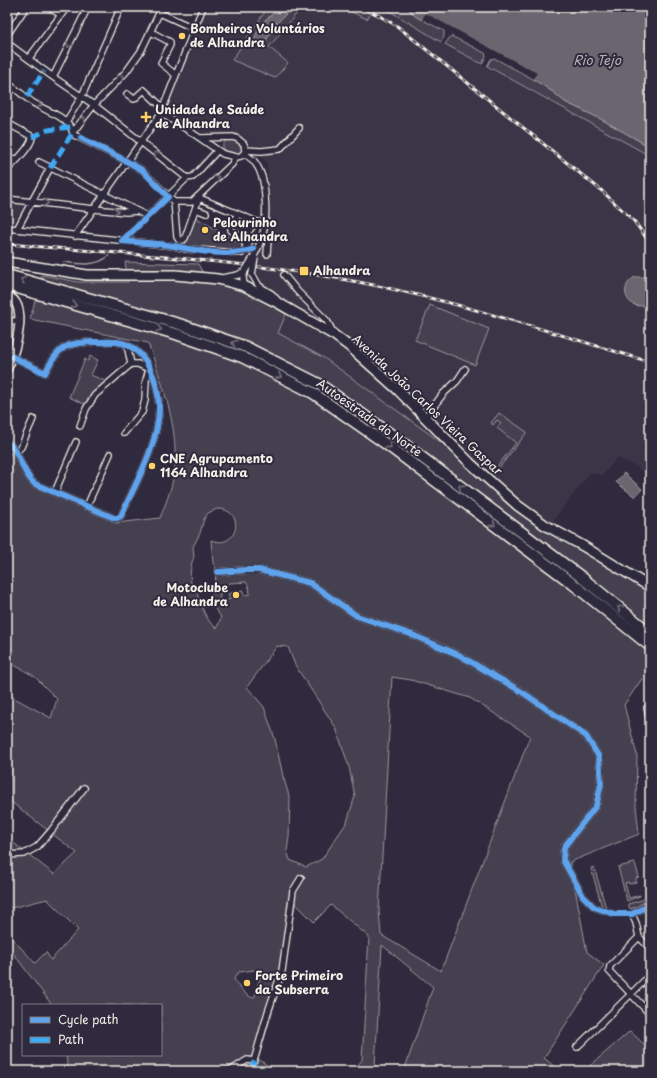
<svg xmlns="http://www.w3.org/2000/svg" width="657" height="1078" font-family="'Playpen Sans',sans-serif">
<rect width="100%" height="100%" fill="#2f2a3d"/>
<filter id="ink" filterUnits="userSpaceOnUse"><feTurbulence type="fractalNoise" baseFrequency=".025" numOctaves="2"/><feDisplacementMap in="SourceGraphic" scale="8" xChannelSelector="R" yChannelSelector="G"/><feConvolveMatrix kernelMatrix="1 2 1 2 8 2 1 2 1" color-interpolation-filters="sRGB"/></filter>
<g filter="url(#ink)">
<path fill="#3b3647" d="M205 7H251L264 13 232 60 262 46 298 7H363L372 12 376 7H383L445 44 650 156V477L636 466 617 458 603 475 590 473 553 521 541 517 506 490 324 358 278 333 244 291 255 259 270 208 267 163 249 145 250 142 240 135 230 133 213 135 198 131 175 118 165 111Z
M7 202 25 205 13 224H7Z"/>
<path fill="#454050" stroke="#9c989c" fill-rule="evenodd" d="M266 7H280L260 25 262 47 276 24 293 7H302L269 47 288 63 275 78 232 60 264 13Z
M340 7H376L367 19Z
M383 7H407L415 16 444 31V37L441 42Z
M451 36 485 53 486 56 482 64 445 44Z
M494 58 533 79 553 92 565 102 601 119 650 147V156L487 66 491 59Z
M229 140H236L241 145 242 150 239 154H237L223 150V144L225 141Z
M195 217 244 246 238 251 185 245Z
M125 262 198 264 208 282 244 291 286 314 278 333 324 358 449 448 541 517 650 589V667L624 705 637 755 636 806 639 834 570 862 587 952 604 965 544 1058 560 1071H404L433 987 382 945 375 1066 384 1071H353L362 1060 369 937 331 905 314 922 295 903 284 972 258 1059 276 1071H68L66 1055H161V1005H52L7 945V933L35 963 46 952 51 960 78 930 47 899 7 909V838L54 874 77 853 10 801 11 757 7 754V694L51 718 57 699 34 676 7 661V463L11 452 31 485 116 523 160 518C167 500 175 481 175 462 177 422 161 380 148 343L30 319 42 275 78 282H128ZM217 509C246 508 239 551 211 540L213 563 218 572 216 573 215 587 211 597 213 606 221 617 217 628C206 623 201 604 197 593 195 589 192 586 191 582 189 576 191 563 194 557L193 547 200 533 204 519 208 513ZM246 582 249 587 250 594 244 595 243 590 228 594 230 599 221 602 219 595 221 594 220 589 230 583ZM277 646 288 647 295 665 336 728 349 767 355 796 347 822 322 859 306 867 290 860 287 851 289 837 290 799 283 776 275 739 264 707 247 687ZM392 677 411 680 470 698 530 736 441 971 381 935 379 911ZM262 969 255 996 252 998C244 993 237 987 234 978L239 972Z
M430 305 489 329 475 365 415 340Z
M90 356 98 360 91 375 107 382 86 405 69 397 85 359 88 361Z
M499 413 527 432 492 477 490 475 516 443 497 428 501 423 497 420 493 425 491 423Z
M635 863 639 877 636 878V882L629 884 628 882 625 883 629 898 640 895V896L627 901 618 867Z
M594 867 606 908 602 907 591 868Z
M645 899 646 901 636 907 630 909 628 904Z
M630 1031 650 1050V1071H584Z"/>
<path fill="#6a6670" stroke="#a19ea0" d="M280 7H293L276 24 262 47 253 43 260 25Z
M407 7H650V147L601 119 565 102 553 92 533 79 536 73 425 14 422 20 415 16Z
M635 277H645L650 281V302C632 316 614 289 635 277Z
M624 473 642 489 635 497 616 482Z"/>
<path fill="#2f2a3d" d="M425 13 537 73 533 79 532 78 534 74 426 16 424 21 422 20Z"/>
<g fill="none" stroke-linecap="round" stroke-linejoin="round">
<path stroke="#a19ea0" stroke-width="1.5" d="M64 262C80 264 95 267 109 256"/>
<g stroke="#f4f1e8" stroke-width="8">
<path id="street" d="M49 7 61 15
M160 13 195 29
M151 32 170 42V45L161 63 176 75
M7 35 26 7
M7 43 53 77 94 105 187 178
M29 58 67 7
M53 77 85 13 79 7
M7 83C16 89 24 96 32 102 45 111 61 114 70 126 72 129 72 132 74 135L128 162 142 170 174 202H192L232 164 236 157
M127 94 134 99 144 90 163 108
M161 113 200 138 223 154 236 157 241 156 245 152 244 144 238 139 233 137 200 138
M66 122 82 96 121 7
M7 123 31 136 32 138C31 146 14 164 7 169
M73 132 94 105 126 72 141 51 162 7
M245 150 261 151 280 149 299 128
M244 153 254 161
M7 158 17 159
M39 162 147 216
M197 197 262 224
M7 199 94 209 126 212 137 211
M174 202 177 237 179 240H183L185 238 199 198
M196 209 206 213
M238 214 231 226V230L244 240 246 246
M7 228 174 246 186 249 237 253 254 249
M17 229 50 168
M75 236 161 113 203 7
M122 241 187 178 193 177 217 151
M242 253 262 224 269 227 267 254
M252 274 259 286 272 294 279 302
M284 275 298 292 327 321 334 334
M222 278 238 275 245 271
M244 286 243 278 245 271
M7 321H18
M127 345 131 364
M7 354 45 373C59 346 65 343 95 342 104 342 114 341 122 343 147 350 158 382 159 405 160 442 136 482 121 516L117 518H114L35 484C22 474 21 452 7 442
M425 418 443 394 457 381 465 369
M80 426 86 409 95 395 131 364H138L149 369 146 380 145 400 142 412 124 433
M16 452 21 447 33 419
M55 492 76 442
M87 506 110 454
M218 572 246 570H259L310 583 357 616 410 634 459 655 522 692 586 736 599 757 601 784 596 806 564 847 563 860 583 896 594 907 614 914H632L646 907 650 902
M650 705 647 708 650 723
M7 855 24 854 37 847 51 831 84 788
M632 914 636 923 639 937 650 948
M639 937 610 966 609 971 631 994 650 975
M577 1047 631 994 650 1014
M230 1071 247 1060 254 1061 268 1012 282 971 293 891 301 878"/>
</g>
<g stroke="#f4f1e8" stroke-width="11">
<path id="secondary" d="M7 296C31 304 14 354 7 369"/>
</g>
<g stroke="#f4f1e8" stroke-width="12">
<path id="primary" d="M7 262 87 275H175L218 279 244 286 280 304 334 335 350 347 398 390 470 463 517 505 545 525 583 546 650 587"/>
</g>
<g stroke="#f4f1e8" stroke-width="13">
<path id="highway" d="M7 275 179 324 246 347 319 384 392 435 580 576 650 633
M7 285 176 334 242 357 313 393 386 444 573 584 650 646"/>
</g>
<use href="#street" stroke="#2f2a3d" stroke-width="5.5"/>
<use href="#secondary" stroke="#2f2a3d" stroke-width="8"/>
<use href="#primary" stroke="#2f2a3d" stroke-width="9"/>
<use href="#highway" stroke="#2f2a3d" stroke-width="10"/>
<g stroke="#f4f1e8" stroke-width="3">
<path id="rail" d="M360 7 378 15 397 26 602 191 634 221 650 243
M7 244C124 254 242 260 358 282 457 301 553 333 650 362"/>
</g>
<use href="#rail" stroke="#2f2a3d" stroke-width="1.5" stroke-dasharray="4.5" stroke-linecap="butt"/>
<g stroke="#f4f1e8" stroke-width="8" stroke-linecap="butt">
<path id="street-bridge" d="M245 271C262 245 268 227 265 196 264 182 262 172 254 161
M252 274 255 258"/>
</g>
<use href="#street-bridge" stroke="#2f2a3d" stroke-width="5.5"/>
<path stroke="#3fa9f5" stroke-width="5" stroke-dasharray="10 5" stroke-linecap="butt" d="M27 97 44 71
M32 137 48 130 71 127
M50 168 73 132
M252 1071 254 1061"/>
<g stroke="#2f2a3d" stroke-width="8">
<path id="cycleway" d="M81 138 128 162 142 170 168 197 122 241
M122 241C139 243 157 243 174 246 199 251 228 257 254 249
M7 354 45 373C59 346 65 343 95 342 104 342 114 341 122 343 147 350 158 382 159 405 160 442 136 482 121 516L117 518H114L35 484C22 474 21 452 7 442
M218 572 246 570H259L310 583 357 616 410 634 459 655 522 692 586 736 599 757 601 784 596 806 564 847 563 860 583 896 594 907 614 914H632L646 907 650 902"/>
</g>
<use href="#cycleway" stroke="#60a3ed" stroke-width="6"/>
</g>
<defs><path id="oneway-chevron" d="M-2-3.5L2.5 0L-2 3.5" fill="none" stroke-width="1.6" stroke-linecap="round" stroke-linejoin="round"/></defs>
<g stroke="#747079">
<use href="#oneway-chevron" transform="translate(69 45) rotate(116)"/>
<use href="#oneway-chevron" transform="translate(121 77) rotate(-46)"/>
<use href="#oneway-chevron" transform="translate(39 105) rotate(26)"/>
<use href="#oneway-chevron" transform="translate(83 119) rotate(-52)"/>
<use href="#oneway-chevron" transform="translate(156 154) rotate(-142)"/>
<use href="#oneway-chevron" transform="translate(217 178) rotate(-44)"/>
<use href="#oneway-chevron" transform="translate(46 203) rotate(7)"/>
<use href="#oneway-chevron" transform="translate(116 211) rotate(5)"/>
<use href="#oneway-chevron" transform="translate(23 280) rotate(-163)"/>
<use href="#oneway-chevron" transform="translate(74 305) rotate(16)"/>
<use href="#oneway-chevron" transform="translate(159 329) rotate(16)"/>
<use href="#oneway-chevron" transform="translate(234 343) rotate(-160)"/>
<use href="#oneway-chevron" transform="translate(279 376) rotate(27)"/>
<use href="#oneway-chevron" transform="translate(389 446) rotate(36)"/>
<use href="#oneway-chevron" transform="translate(461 487) rotate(-143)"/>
<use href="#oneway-chevron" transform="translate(493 524) rotate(37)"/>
<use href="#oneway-chevron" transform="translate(620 608) rotate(-141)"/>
</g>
</g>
<g fill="#ffd166" stroke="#2f2a3d" stroke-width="1.5">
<circle cx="182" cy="36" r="4"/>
<path d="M144 111h4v4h4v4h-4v4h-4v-4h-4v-4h4z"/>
<circle cx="205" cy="230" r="4"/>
<rect x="299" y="266" width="10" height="10" rx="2"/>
<circle cx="152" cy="466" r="4"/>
<circle cx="236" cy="595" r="4"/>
<circle cx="247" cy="983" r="4"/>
</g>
<g text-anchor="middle" stroke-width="4" stroke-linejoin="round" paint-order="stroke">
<g font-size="12" font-weight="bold" fill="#f4f1e8" stroke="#2f2a3d" text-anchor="start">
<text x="190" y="33">Bombeiros Voluntários<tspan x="190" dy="14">de Alhandra</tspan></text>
<text x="155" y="114">Unidade de Saúde<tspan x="155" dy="14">de Alhandra</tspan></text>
<text x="213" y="227">Pelourinho<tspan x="213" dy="14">de Alhandra</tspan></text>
<text x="313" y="275">Alhandra</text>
<text x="160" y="463">CNE Agrupamento<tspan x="160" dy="14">1164 Alhandra</tspan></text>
<text x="228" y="592" text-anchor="end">Motoclube<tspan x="228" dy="14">de Alhandra</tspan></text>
<text x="255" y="980">Forte Primeiro<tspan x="255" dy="14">da Subserra</tspan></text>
</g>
<g font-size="12" fill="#f4f1e8" stroke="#2f2a3d">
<text transform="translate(427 405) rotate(43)" y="4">Avenida João Carlos Vieira Gaspar</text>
<text transform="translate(369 418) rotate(35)" y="4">Autoestrada do Norte</text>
</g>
<g font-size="13" font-style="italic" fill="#b6b2b2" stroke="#2f2a3d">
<text x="597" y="65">Rio Tejo</text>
</g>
</g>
<rect width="657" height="1078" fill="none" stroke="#2f2a3d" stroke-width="24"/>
<rect x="12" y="12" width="633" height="1054" fill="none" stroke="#f4f1e8" stroke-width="1.5" filter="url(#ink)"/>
<rect x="22" y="1004" width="140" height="52" fill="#2f2a3d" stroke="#7e7a81"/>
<rect x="30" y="1017" width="20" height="6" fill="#60a3ed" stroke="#7e7a81"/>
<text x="58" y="1024" font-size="12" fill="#f4f1e8">Cycle path</text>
<rect x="30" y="1037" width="20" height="6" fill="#3fa9f5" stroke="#7e7a81"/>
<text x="58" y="1044" font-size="12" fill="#f4f1e8">Path</text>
</svg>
